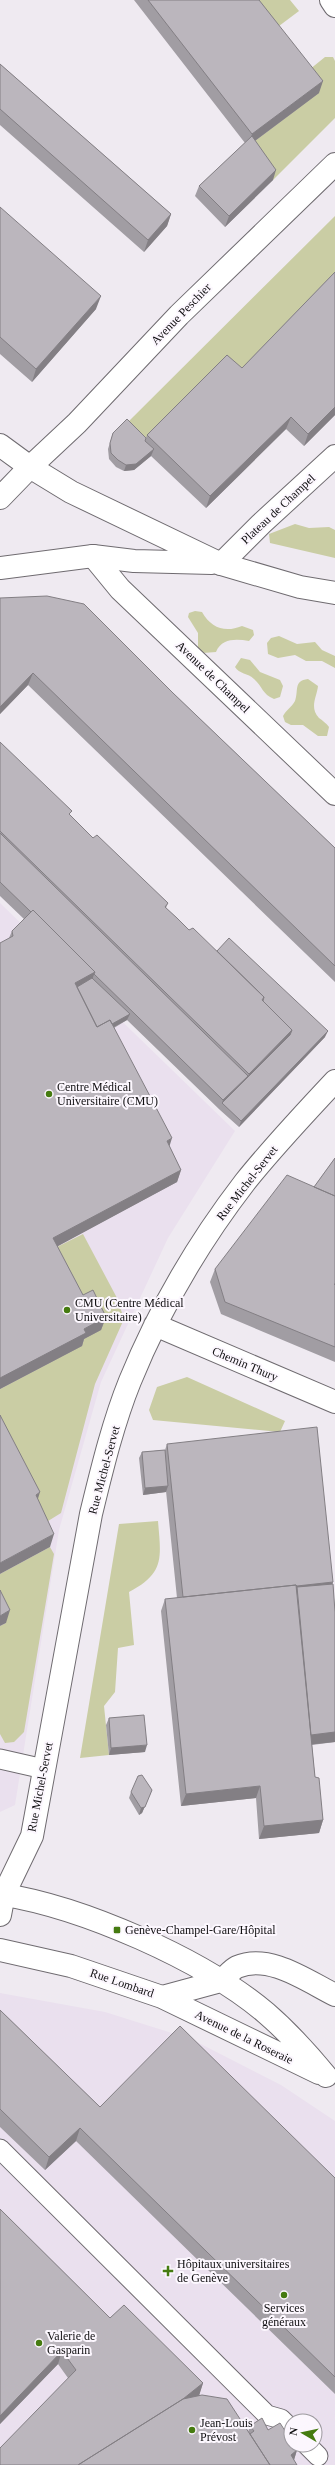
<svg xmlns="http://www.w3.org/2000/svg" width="335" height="2465" font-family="'Times New Roman',serif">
<rect width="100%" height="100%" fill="#efeaf1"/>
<path fill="#eae0ee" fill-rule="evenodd" d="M0 903 235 1131 168 1238 101 1382 59 1530 15 1805 0 1812Z
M0 1993 105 2012 191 2039 281 2085 335 2121V2465H0ZM291 2421H315V2445H291Z"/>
<path fill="#cacda4" d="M246 0H290L299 11 271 32Z
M325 57H333L335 61V118L273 180 248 146 318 93 304 74Z
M335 216V280L238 380 145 445 125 425Z
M295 524 309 528 329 527 335 530V558L270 543 269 534Z
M195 611 202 612C211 628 225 633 242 626L253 630 254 635 249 641C236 639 222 638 216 652L203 653 198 648V633L188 617 189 613Z
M279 636 297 644 315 642 322 650 335 656V668L322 661H306L295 655 278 658 268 654 267 643 271 638Z
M241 658 250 660 260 672 280 680 283 686 280 697 274 699C262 694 263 687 254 679 248 673 239 674 235 667Z
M308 679 318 686C317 697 309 707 319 718 323 721 326 723 329 727L327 736H318L303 725H291L285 722 283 716C286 710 292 707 295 701 299 690 293 681 308 679Z
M83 1234 117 1298 124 1319 95 1384 61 1513 40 1526 0 1437V1389L81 1346 49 1251Z
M187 1377 285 1421 280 1432 153 1420 149 1410 157 1387Z
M158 1521C161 1558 165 1573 129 1592L134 1645 118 1648 115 1692 104 1706 109 1755 80 1758 119 1524Z
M50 1547 54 1554 24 1732 14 1742 5 1743 0 1734V1626L6 1623 0 1612V1574Z"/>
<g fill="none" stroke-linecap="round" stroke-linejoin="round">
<g stroke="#6f6b70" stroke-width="21">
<path id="service" d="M0 1759 44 1769
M0 2149 267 2415 281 2419 291 2429
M307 2445 318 2456"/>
</g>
<g stroke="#6f6b70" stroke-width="24">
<path id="pedestrian" d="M93 556 120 589 335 794
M221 564 261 524 335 456"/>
</g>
<g stroke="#6f6b70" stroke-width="24">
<path id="minor" d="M331 0 335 6
M30 467 77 423 179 315 335 164
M155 1325 335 1402
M0 1915 4 1894 32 1836 91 1514C102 1469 113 1423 130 1381 159 1310 198 1243 245 1182 273 1147 304 1114 335 1081
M221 1981C226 1977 231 1970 237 1967 269 1953 307 1981 335 1995"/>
</g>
<g stroke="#6f6b70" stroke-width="24">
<path id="tertiary" d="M30 467 71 492 221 564 300 587 335 593
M0 568 93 556 134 561 212 563"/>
</g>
<g stroke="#6f6b70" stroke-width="24">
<path id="secondary" d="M0 445 30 467 0 498
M0 1894C83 1907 202 1959 266 2013 288 2032 308 2054 326 2076
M0 1950 71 1966 162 1997 319 2073
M162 1997 221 1981"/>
</g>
<use href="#service" stroke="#fff" stroke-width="19"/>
<use href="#pedestrian" stroke="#fff" stroke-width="22"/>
<use href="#minor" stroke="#fff" stroke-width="22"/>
<use href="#tertiary" stroke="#fff" stroke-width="22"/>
<use href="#secondary" stroke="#fff" stroke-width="22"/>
</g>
<path fill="#a19da3" d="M134 0H259L319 93 255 141 273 180 225 227 195 196 199 186 245 143Z
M0 64 171 214 167 226 144 252 0 125Z
M0 207 96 309 32 382 0 354Z
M335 272V415L304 446 286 429 206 508 151 456 134 470 124 471 116 467 109 459 108 449 113 433 146 438 147 435 242 368Z
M0 598 173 693 335 848V982L28 685 0 714Z
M0 742 70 815 93 838 168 903 166 908 189 930 217 951 325 1037 239 1127 220 1110 127 1020 114 1028 169 1146 181 1170 177 1182 57 1246 83 1295 106 1317 101 1330 84 1339 82 1346 0 1389 9 938 12 931 24 919 0 896Z
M335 1158V1362L221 1314 210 1282 215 1269 314 1187Z
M167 1444 333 1584 335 1612V1742L312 1745 315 1777 323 1820 319 1833 259 1839 256 1798 181 1806 161 1611 165 1599 177 1598 166 1491V1492L143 1495 139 1458 142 1452 165 1450Z
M109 1718 145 1752 109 1755 106 1725Z
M152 1790 142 1813 139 1815 129 1798 131 1792Z
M0 2010 100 2107 335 2178V2394L76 2141 45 2170 0 2127Z
M0 2209 110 2318 203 2383 199 2395 248 2432 250 2426 268 2430 297 2450 294 2460 68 2378 58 2364 0 2424Z"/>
<path fill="#837f84" d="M323 81 319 93 248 146 252 134Z
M276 170 273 180 225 227 229 216Z
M171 214 167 226 144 252 148 240Z
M101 296 96 309 32 382 36 369Z
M335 407V415L304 446 308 434Z
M291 417 286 429 206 508 210 496Z
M154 449 151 456 134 470 124 471 126 465Z
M33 673 28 685 0 714V707Z
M95 972 90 985 75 993V983Z
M130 1014 127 1020 92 1039 95 1033Z
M292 1030 288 1042 222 1103 223 1100 248 1076 249 1074Z
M328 1031 325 1037 239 1127 241 1121Z
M172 1138 168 1151 167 1141Z
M181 1170 177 1182 49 1251 53 1238Z
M106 1317 101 1330 84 1339 82 1346 0 1389V1378L84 1329Z
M168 1486 166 1492 143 1495 145 1488Z
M40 1492 36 1505V1495Z
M54 1534 50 1547 0 1574V1563Z
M333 1582 329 1594 183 1597Z
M10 1610 6 1623 0 1626V1616Z
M335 1732V1742L306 1745 310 1735Z
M147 1745 145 1752 109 1755 111 1748Z
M260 1786 256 1798 181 1806 186 1794Z
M152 1790 142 1813 139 1815 141 1808Z
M323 1820 319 1833 259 1839 264 1826Z
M80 2128 76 2141 45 2170 49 2157Z
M62 2351 58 2364 0 2424V2416Z
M203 2383 199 2396 183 2399Z
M297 2450 293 2463 291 2455Z"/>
<path fill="#bbb6bd" stroke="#837f84" d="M148 0H259L323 81 252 134Z
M0 64 171 214 148 240 0 109Z
M252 136 276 170 229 216 199 186Z
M0 207 101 296 36 369 0 337Z
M335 272V407L308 434 291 417 210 496 147 435 227 355 242 368Z
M127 419 146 438 145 441 154 449 136 464 126 465 118 460 111 453 110 443 113 433Z
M47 596 84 604 173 693 335 848V966L33 673 0 707V598Z
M0 742 72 811 69 814 93 838 97 835 168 903 165 907 177 918 189 930 193 928 264 997 262 1000 292 1030 249 1074 0 831Z
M0 833 248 1076 223 1100 94 974 95 972 33 910 31 912 0 882Z
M33 910 95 972 75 983 97 1027 110 1020 172 1138 167 1141 181 1170 53 1238 83 1295 93 1290 106 1317 84 1329 86 1333 0 1378V943L13 936 12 931Z
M229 938 328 1031 241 1121 222 1103 290 1035 292 1030 263 1001 264 997 217 951Z
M92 978 130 1014 112 1024 110 1020 97 1027 77 987Z
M335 1158V1196L314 1187Z
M287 1175 335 1196V1284H334L335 1285V1347L225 1302 215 1269Z
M0 1415 40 1492 36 1495 54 1534 0 1563Z
M317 1427 333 1582 297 1586 296 1585 183 1597 167 1444Z
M165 1450 168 1486 145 1488 142 1452Z
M333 1584 335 1612V1732L311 1735 297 1587Z
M296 1585 315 1777 319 1778 323 1820 264 1826 260 1786 186 1794 165 1599Z
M0 1590 10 1610 0 1616Z
M144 1715 147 1745 111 1748 109 1718Z
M142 1775 152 1790 145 1807 141 1808 131 1792 138 1776Z
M0 2010 100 2107 180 2026 335 2178V2377L80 2128 49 2157 0 2109Z
M0 2209 110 2318 124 2305 203 2383 183 2399 78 2465H0V2448L76 2370 62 2351 0 2416Z
M202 2395 227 2399 270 2465H78L183 2399Z
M262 2418 268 2430 280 2423 291 2440V2445H294L297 2450 291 2455 297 2465H270L250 2434 254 2431 250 2426Z"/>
<g fill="#457b10" stroke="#fcf7fe" stroke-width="1.5">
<circle cx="49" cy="1094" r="4"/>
<circle cx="67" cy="1310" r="4"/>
<rect x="113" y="1926" width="8" height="8" rx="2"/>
<path d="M166 2265h4v4h4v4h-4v4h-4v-4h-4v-4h4z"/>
<circle cx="284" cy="2295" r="4"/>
<circle cx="39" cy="2343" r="4"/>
<circle cx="192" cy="2430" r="4"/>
</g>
<g text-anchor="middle" stroke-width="4" stroke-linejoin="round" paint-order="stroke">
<g font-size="12" fill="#0f0e10" stroke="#fcf7fe">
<text transform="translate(181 314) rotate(-46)" y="4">Avenue Peschier</text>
<text transform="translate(278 509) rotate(-43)" y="4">Plateau de Champel</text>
<text transform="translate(213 677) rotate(44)" y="4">Avenue de Champel</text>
<text transform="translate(247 1183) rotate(-52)" y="4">Rue Michel-Servet</text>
<text transform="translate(245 1364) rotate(23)" y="4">Chemin Thury</text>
<text transform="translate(104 1470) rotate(-75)" y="4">Rue Michel-Servet</text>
<text transform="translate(40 1787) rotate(-79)" y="4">Rue Michel-Servet</text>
<text transform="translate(122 1983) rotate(19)" y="4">Rue Lombard</text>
<text transform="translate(244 2037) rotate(26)" y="4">Avenue de la Roseraie</text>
</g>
<g font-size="12" fill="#0f0e10" stroke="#fcf7fe" text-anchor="start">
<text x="57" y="1091">Centre Médical<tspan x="57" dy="14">Universitaire (CMU)</tspan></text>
<text x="75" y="1307">CMU (Centre Médical<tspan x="75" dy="14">Universitaire)</tspan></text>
<text x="125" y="1934">Genève-Champel-Gare/Hôpital</text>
<text x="177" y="2268">Hôpitaux universitaires<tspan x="177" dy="14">de Genève</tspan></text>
<text x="284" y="2312" text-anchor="middle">Services<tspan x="284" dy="14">généraux</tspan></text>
<text x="47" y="2340">Valerie de<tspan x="47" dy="14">Gasparin</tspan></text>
<text x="200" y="2427">Jean-Louis<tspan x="200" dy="14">Prévost</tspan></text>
</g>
</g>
<g transform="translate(303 2433) rotate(279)"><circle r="19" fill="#fcf7fe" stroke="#9d9a9f"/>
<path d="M0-3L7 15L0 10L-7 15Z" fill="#457b10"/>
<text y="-6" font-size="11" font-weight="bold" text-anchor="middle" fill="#0f0e10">N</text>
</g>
</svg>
